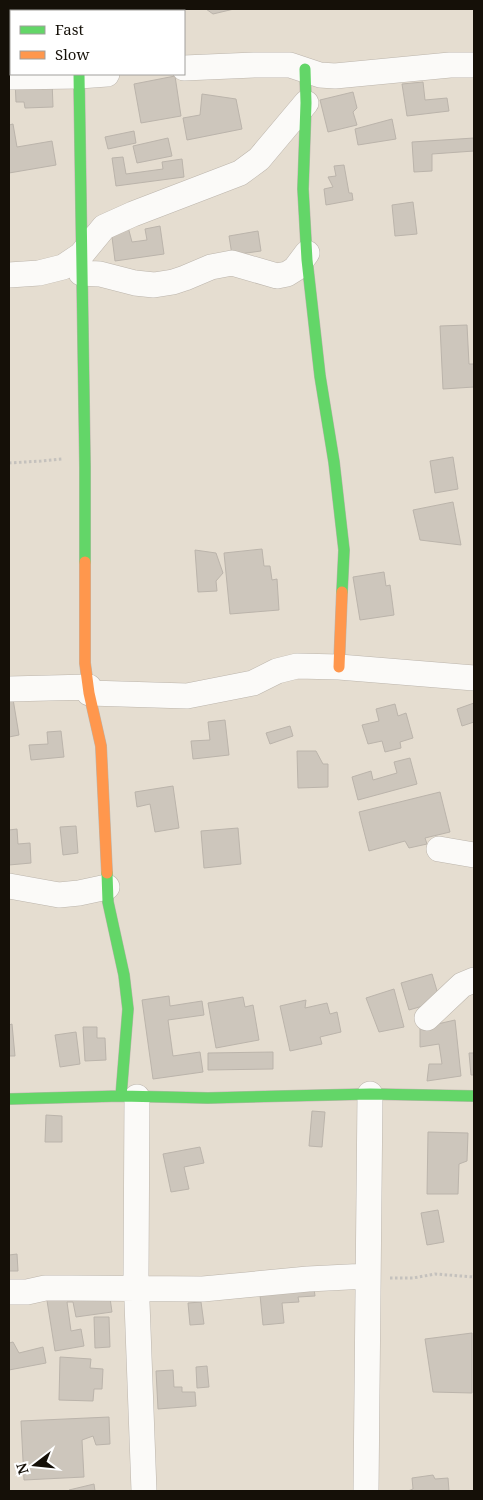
<svg xmlns="http://www.w3.org/2000/svg" width="483" height="1500" font-family="'Noto Serif',serif">
<rect width="100%" height="100%" fill="#e5ddd0"/>
<path fill="#cdc6bc" stroke="#bbb4ab" d="M206 9H234L213 14Z
M175 76 181 116 141 123 134 84Z
M52 80 53 107 25 108 24 102H16L15 81Z
M423 82 425 100 447 98 449 111 407 116 402 84Z
M353 92 357 108 353 112 357 125 328 132 320 100Z
M202 94 236 99 242 129 187 140 183 118 200 115Z
M392 119 396 139 358 145 355 129Z
M13 124 17 147 52 141 56 165 9 173V125Z
M134 131 136 143 108 149 105 137Z
M168 138 172 156 137 163 133 146Z
M474 138V151L432 154V171L414 172 412 142Z
M123 157 126 174 163 169 162 162 182 159 184 177 116 186 112 158Z
M344 165 349 193H352L353 200 326 205 324 189 333 187 328 177 336 176 334 166Z
M413 202 417 234 395 236 392 205Z
M127 223 132 242 147 240 145 229 160 226 164 254 115 261 111 229Z
M258 231 261 251 232 255 229 236Z
M467 325 469 364H474V387L443 389 440 326Z
M453 457 458 489 435 493 430 461Z
M453 502 461 545 420 540 413 510Z
M262 549 264 566H270L272 580 277 579 279 610 230 614 224 553Z
M195 550 216 553 223 573 216 581 217 591 198 592Z
M384 572 386 586 390 585 394 615 360 620 353 577Z
M13 699 19 735 9 737V700Z
M474 703V722L462 726 457 709Z
M395 704 398 716 406 713 413 738 400 742 401 748 385 752 382 741 368 744 362 725 379 721 376 709Z
M225 720 229 755 193 759 191 741 210 740 208 722Z
M290 726 293 736 270 744 266 733Z
M61 731 64 757 31 760 29 745 48 744 47 732Z
M297 751H316L323 764H328V787L298 788Z
M410 758 417 784 358 800 352 777 371 771 373 780 397 773 394 762Z
M173 786 179 828 155 832 150 804 137 807 135 792Z
M440 792 450 832 425 838 427 844 409 848 405 841 369 851 359 812Z
M76 826 78 853 63 855 60 827Z
M238 828 241 864 204 868 201 831Z
M17 829 18 844 30 843 31 863 9 865V830Z
M432 974 440 1001 409 1010 401 983Z
M394 989 404 1027 379 1032 366 998Z
M169 996 170 1006 202 1001 204 1015 168 1020 173 1056 200 1052 203 1072 153 1079 142 1000Z
M243 997 245 1007 253 1005 259 1040 216 1048 208 1003Z
M306 1000 305 1008 327 1003 330 1014 337 1012 341 1032 320 1037 322 1044 290 1051 280 1006Z
M455 1020 461 1076 427 1081 429 1064H442L439 1044 420 1047V1028Z
M12 1024 15 1056H9V1025Z
M83 1027H97V1038H105L106 1060 85 1061Z
M76 1032 80 1064 60 1067 55 1035Z
M273 1052V1069L208 1070V1053Z
M469 1053H474V1075H471Z
M312 1111 325 1112 322 1147 309 1146Z
M46 1115 62 1116V1142H45Z
M428 1132 468 1133 467 1161 459 1164 458 1194H427Z
M200 1147 204 1163 184 1167 189 1189 171 1192 163 1154Z
M438 1210 444 1242 427 1245 421 1213Z
M17 1254 18 1271H9V1255Z
M313 1280 315 1296 298 1297 299 1302 282 1303 284 1323 263 1325 259 1285Z
M45 1288 109 1291 112 1312 76 1317 73 1302H67L71 1331 81 1329 84 1346 55 1351Z
M201 1302 204 1324 190 1325 188 1303Z
M94 1317H109L110 1347 95 1348Z
M472 1333V1393L433 1392 425 1339Z
M13 1342 19 1353 43 1347 46 1363 9 1370V1343Z
M60 1357 91 1359 90 1368 103 1369 102 1389H94L93 1401 59 1400Z
M207 1366 209 1387 197 1388 196 1367Z
M173 1370 174 1387H182V1392H195L196 1406 158 1409 156 1371Z
M109 1417 110 1444 96 1445 93 1436 82 1440 84 1477 24 1480 21 1421Z
M433 1475 435 1479 448 1478 449 1491H408L413 1489 412 1478Z
M94 1484 95 1491H69V1490Z"/>
<g fill="none" stroke-linecap="round" stroke-linejoin="round">
<g stroke="#bcb5ac" stroke-width="26">
<path id="street" d="M78 9V11
M184 68 254 65H290L320 75 335 76 450 65H474
M9 77 79 76 107 74
M81 273 100 274 135 283 154 285 173 282 185 278 211 267 232 263 277 276 287 274 295 269 307 253
M9 275 39 273 63 267 81 255 104 227 133 214 240 173 259 159 306 103
M9 689 89 687
M89 693 187 696 253 683 277 671 297 666 339 667 474 678
M439 849 474 855
M9 886 59 895 79 893 107 887
M427 1018 462 985 474 980
M137 1097 136 1275 144 1491
M9 1292H27L45 1288H71L203 1289 308 1279 368 1276
M366 1491 370 1094"/>
</g>
<g stroke="#bcb5ac" stroke-width="12">
<path id="fast" d="M305 69 306 103 303 189 307 260 320 376 334 462 344 550 342 592
M79 74 85 467V562
M107 873 108 902 124 975 128 1009 121 1096
M9 1099 121 1096 208 1098 370 1094 474 1096"/>
</g>
<g stroke="#bcb5ac" stroke-width="12">
<path id="slow" d="M85 562V663L89 693 101 746 107 873
M339 667 342 592"/>
</g>
<path stroke="#c4c1bd" stroke-width="3" stroke-dasharray="2.5 2.5" stroke-linecap="butt" d="M9 463 41 461 62 459
M390 1278H413L435 1274 474 1277"/>
<use href="#street" stroke="#fbfaf8" stroke-width="25"/>
<use href="#fast" stroke="#63d668" stroke-width="11"/>
<use href="#slow" stroke="#ff974d" stroke-width="11"/>
</g>
<rect width="483" height="1500" fill="none" stroke="#151008" stroke-width="20"/>
<rect x="10" y="10" width="175" height="65" fill="#ffffff" stroke="#a19f9c"/>
<rect x="20" y="26" width="25" height="8" fill="#63d668" stroke="#a19f9c"/>
<text x="55" y="35" font-size="15" fill="#151008">Fast</text>
<rect x="20" y="51" width="25" height="8" fill="#ff974d" stroke="#a19f9c"/>
<text x="55" y="60" font-size="15" fill="#151008">Slow</text>
<g transform="translate(35 1465) rotate(254)" stroke="#ffffff" stroke-width="4" paint-order="stroke">
<path d="M0-4L9 19L0 12L-9 19Z" fill="#151008"/>
<text y="-8" font-size="14" font-weight="bold" text-anchor="middle" fill="#151008">N</text>
</g>
</svg>
